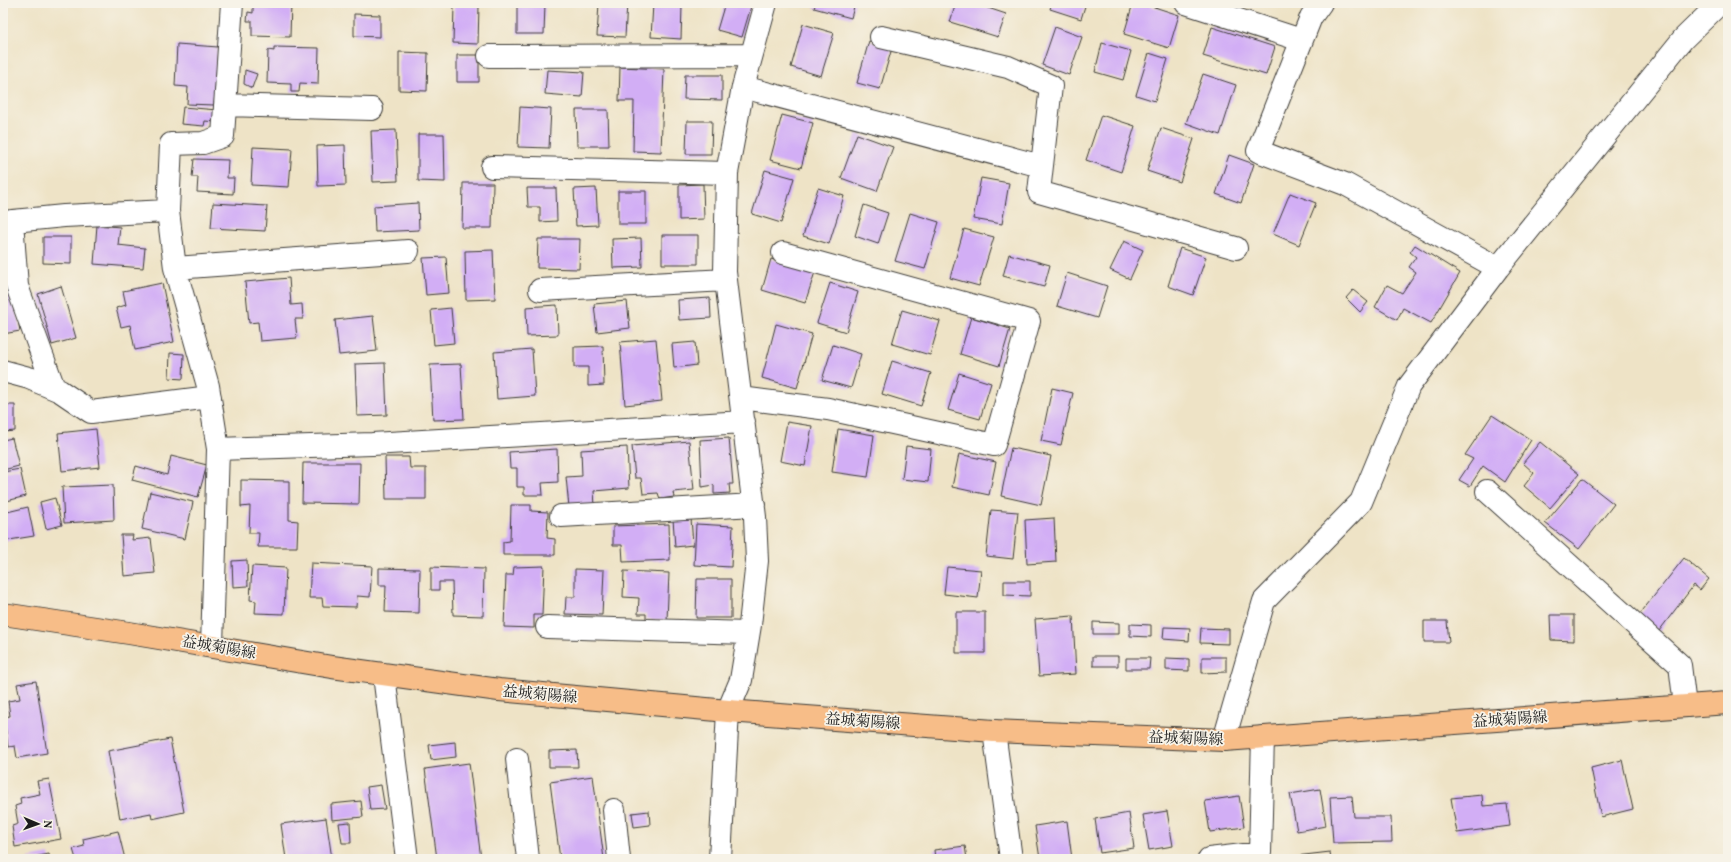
<svg xmlns="http://www.w3.org/2000/svg" width="1731" height="862" font-family="Vollkorn,'Noto Serif JP',serif">
<rect width="100%" height="100%" fill="#f7f3e8"/>
<filter id="ink" filterUnits="userSpaceOnUse"><feTurbulence type="fractalNoise" baseFrequency=".025" numOctaves="2"/><feDisplacementMap in="SourceGraphic" scale="8" xChannelSelector="R" yChannelSelector="G"/><feConvolveMatrix kernelMatrix="1 2 1 2 8 2 1 2 1" color-interpolation-filters="sRGB"/></filter>
<filter id="wash" filterUnits="userSpaceOnUse"><feTurbulence type="fractalNoise" baseFrequency=".012" numOctaves="4" result="noise"/><feDisplacementMap in="SourceGraphic" scale="16" xChannelSelector="R" yChannelSelector="G"/><feGaussianBlur stdDeviation="0.9" result="paint"/><feColorMatrix in="noise" values="0 0 0 0 0 0 0 0 0 0 0 0 0 0 0 0 0 1.4 0 .05"/><feComposite in="paint" operator="in"/></filter>
<g filter="url(#wash)">
<rect width="100%" height="100%" fill="#eee3c6"/>
<g id="blocks">
<path fill="#d2aef5" d="M253 3H291L290 37 252 36V21H247L248 12 253 13Z
M517 3H545L544 34H517Z
M599 3H627L625 37 597 36Z
M725 3H752L742 37 717 30Z
M816 3H855L851 18 814 8Z
M956 3H973L1006 14 998 37 950 22Z
M1052 3H1086L1081 19 1050 9Z
M1133 3H1142L1179 15 1169 48 1124 34Z
M653 4 682 6 681 39 651 37Z
M454 5 479 6 478 44 453 43Z
M354 14 380 15V37L354 36Z
M803 24 834 33 821 76 791 67Z
M1055 27 1082 37 1069 75 1042 65Z
M1212 27 1275 47 1266 75 1203 56Z
M869 41 892 48 880 89 857 83Z
M1102 43 1131 51 1123 80 1095 72Z
M177 44 218 47 214 105 187 104 188 87 175 86Z
M274 47 319 48 318 84 300 83 299 92H291V84L267 83 268 50 274 51Z
M399 52 428 53 427 91 399 90Z
M1149 53 1168 59 1155 101 1136 95Z
M457 55H479V82H457Z
M620 67 664 69 661 152 633 151 634 101H619Z
M245 70 257 74 252 88 244 84Z
M547 70 584 72 582 97 545 94Z
M1203 74 1236 85 1220 135 1186 123Z
M685 75H722V100L684 99Z
M183 107 217 110 216 122 205 121 204 126 181 124Z
M520 107 551 109 549 148 518 147Z
M576 110H608L609 146H577Z
M782 115 813 123 801 168 770 160Z
M1101 115 1135 126 1121 172 1086 160Z
M687 121H712L711 154H686Z
M1161 128 1194 139 1180 182 1147 171Z
M396 130 398 181 373 182 371 131Z
M418 134H444L445 182 418 181Z
M857 134 893 147 877 191 841 178Z
M345 145 346 185 318 186 317 146Z
M253 147 292 149 289 187 251 185Z
M1229 155 1254 164 1241 203 1216 194Z
M194 159 228 160 227 178H234L233 194 197 192 198 177H192Z
M765 170 794 178 781 223 752 214Z
M981 178 1009 183 1002 224 973 219Z
M463 183H493L492 228H462Z
M703 184 704 219 679 220V185Z
M527 188H556L557 221 540 222V207H528Z
M596 188 598 225 576 226 574 189Z
M818 188 844 196 829 244 803 236Z
M618 191H646V224H618Z
M1290 193 1316 203 1299 245 1273 234Z
M213 203 267 206 265 231 211 228Z
M418 203 419 230 375 232 374 206Z
M864 205 888 213 878 244 855 236Z
M910 213 939 222 925 269 895 261Z
M97 225 120 227 118 245 145 248 143 268 94 264Z
M964 229 994 237 979 286 950 278Z
M662 235H698V264H662Z
M43 237H71V264L43 263Z
M641 238 642 267 613 268 612 239Z
M538 239H580L579 269 537 268Z
M1124 241 1143 250 1130 279 1110 270Z
M1415 245 1460 273 1431 323 1403 308 1397 320 1375 307 1387 285 1402 293 1416 272 1409 267 1416 257 1410 252Z
M1180 248 1206 257 1193 295 1168 286Z
M493 250 495 299 466 300 465 251Z
M1009 254 1050 265 1044 287 1003 276Z
M446 257 449 293 426 295 423 258Z
M771 259 815 272 805 303 762 290Z
M1067 273 1107 286 1097 318 1057 306Z
M289 278 291 305 302 304 303 319H295L297 338 260 341 258 322 249 323 245 282Z
M162 283 174 342 135 350 130 325 121 327 116 308 126 305 123 291Z
M830 283 858 292 846 332 817 323Z
M61 286 76 338 52 345 38 294Z
M1353 290 1368 302 1360 312 1346 298Z
M13 291 20 331 3 334V292Z
M710 298 711 318 679 320 678 300Z
M627 301 630 328 597 332 594 304Z
M557 305 558 335 527 336 526 307Z
M451 308 454 343 434 345 431 310Z
M902 310 940 321 930 355 892 344Z
M373 316 377 351 339 355 335 320Z
M971 317 1010 329 999 366 960 354Z
M776 324 812 334 797 388 762 378Z
M656 339 662 401 625 405 620 342Z
M695 342 697 365 674 368 672 344Z
M833 345 861 354 851 388 822 380Z
M603 346 604 385 588 386V367H574V347Z
M532 349 535 396 497 399 494 352Z
M170 353 184 354 183 379 169 378Z
M892 361 931 373 921 406 882 394Z
M385 363 387 415 357 416 355 364Z
M461 364 464 419 433 420 430 365Z
M959 373 991 383 980 419 948 410Z
M1052 388 1073 393 1061 445 1041 441Z
M3 405H15V431L3 432Z
M1492 415 1531 440 1505 482 1483 466 1470 486 1459 480 1473 459 1465 455Z
M787 422 812 426 805 466 780 461Z
M96 429 100 467 62 471 58 433Z
M838 429 874 435 868 477 832 472Z
M12 438 19 466 3 470V440Z
M729 438 733 484H729L730 493 714 494V485L702 487 700 440Z
M689 441 694 490 673 492 674 497 660 499 658 493 643 494 641 478H635L632 446Z
M1540 442 1579 474 1550 508 1524 486 1534 473 1523 463Z
M906 446 931 449 928 482 902 479Z
M627 447 629 488 594 491 595 506 569 507 566 477 582 476 581 450Z
M1011 448 1051 456 1041 505 1001 496Z
M557 449 558 482 542 483 543 495H524V487H517V468H510L509 452Z
M959 454 996 462 989 495 952 487Z
M171 456 207 465 198 497 132 480 136 466 167 475Z
M385 457H409L410 468H426V499H386Z
M303 463H360L359 504 302 503Z
M20 469 26 496 3 502V472Z
M1582 479 1614 504 1579 549 1545 523Z
M241 480 289 481V520L298 521 297 547H258L259 533H249L250 506 241 507Z
M113 485 114 520 64 523 62 487Z
M150 492 193 502 185 539 142 529Z
M55 498 62 525 46 529 40 502Z
M511 505H531V511L548 512 547 538 555 539V555H503V542L510 541Z
M28 507 34 536 3 541V513Z
M991 510 1018 512 1013 559 986 556Z
M691 518 693 545 675 547 673 519Z
M1054 518 1056 562 1027 564 1025 520Z
M669 524 670 560 623 562 622 545H613V526Z
M696 524 733 526 731 567 694 565Z
M121 535H133L132 540 151 538 155 573 124 576Z
M1684 558 1709 579 1700 590 1694 585 1659 631 1639 615Z
M247 560 248 586 233 587 232 561Z
M311 563 372 566 370 597 357 596 356 607 323 606 322 598H309Z
M252 566 286 568 284 614 255 613 256 601 250 600Z
M544 566 542 615H534V628L504 627 506 575H513L514 567Z
M431 567 484 569 483 616 453 615 452 582H439V590H431Z
M947 567 981 570 978 598 944 594Z
M379 568 420 569 419 613 385 612 386 585H379Z
M575 569 604 570 602 615 565 614 566 597H575Z
M624 571 669 573 667 620 646 619V614H638L639 598 623 597Z
M697 579H731V618H696Z
M1004 581H1030V596L1004 595Z
M956 612H985V653H956Z
M1550 615H1574V641L1551 640Z
M1073 616 1076 674 1039 676 1035 619Z
M1424 621H1447L1449 642H1424Z
M1093 622 1119 623V634H1093Z
M1130 624 1151 625V637L1130 636Z
M1164 627 1190 628 1189 641 1163 639Z
M1201 628 1229 629V644L1200 643Z
M1093 656H1118V666H1093Z
M1202 657H1226V672L1202 673Z
M1126 658H1150L1149 669H1126Z
M1166 658 1189 659V671L1166 670Z
M36 681 47 753 17 758 15 746 8 747 4 717 10 716 8 701 20 699 17 684Z
M170 739 184 812 152 819 151 813 120 819 108 751Z
M455 742 456 757 431 760 429 745Z
M577 750 578 767H549V751Z
M1622 760 1633 809 1601 817 1591 768Z
M469 763 481 859H437L425 769Z
M593 776 604 859H560L550 782Z
M49 779 61 839 15 847 12 826 18 824 15 806 21 804 20 798 40 794 37 781Z
M381 785 385 809 370 810 367 787Z
M1320 789 1326 826 1297 831 1290 794Z
M1482 795 1483 806 1507 804 1510 826 1457 833 1451 798Z
M1239 796 1244 827 1210 832 1205 801Z
M1352 796 1354 817H1391L1392 842 1333 843 1330 797Z
M361 801 363 817 332 820 331 804Z
M649 811 650 825 634 827 632 813Z
M1167 811 1173 846 1149 850 1143 815Z
M1129 813 1134 848 1100 853 1095 819Z
M326 818 332 859H286L281 824Z
M1067 821 1072 859H1040L1035 826Z
M350 822 351 843H342L339 823Z
M118 831 125 859H76L73 849 84 846 83 839Z
M965 846 967 859H935L934 850Z
M1330 852 1331 859H1296V856Z
M49 854 50 859H29V858Z"/>
</g>
</g>
<g filter="url(#ink)">
<use href="#blocks" fill-opacity="0" stroke="#3c3a36" stroke-width="1"/>
<g fill="none" stroke-linecap="round" stroke-linejoin="round">
<g stroke="#3c3a36" stroke-width="24">
<path id="minor" d="M1186 3 1301 40
M1321 3 1311 17 1258 151 1345 184 1498 268
M881 37 1008 67 1051 86 1039 192 1236 248
M489 56 750 55
M743 87 1041 166
M225 105 372 109
M492 167 727 173
M12 221 17 286 54 388
M3 222 64 216 168 211
M175 268 408 251
M540 290 726 280
M3 371 29 378 60 391 91 412 210 397
M741 398 828 409 994 445 1029 321 783 253
M218 449 372 444 744 422
M1487 491 1680 665 1685 706
M561 516 754 505
M547 627 748 633
M212 646 218 449 208 386 175 268 168 211 171 144 203 143 223 136 232 3
M384 675 407 859
M994 731 1011 859
M1224 740 1264 601 1361 502 1409 386 1498 268 1683 39 1720 3
M517 759 528 859
M614 810 619 859
M720 859 728 711 741 680 750 625 757 561 755 517 725 272 727 173 743 87 766 3
M1209 859 1260 853 1263 737"/>
</g>
<g stroke="#3c3a36" stroke-width="24">
<path id="major" d="M3 614 129 633 332 667 499 690 728 711 994 731 1224 740 1728 703"/>
</g>
<use href="#minor" stroke="#fff" stroke-width="22"/>
<use href="#major" stroke="#f7bd88" stroke-width="22"/>
</g>
</g>
<g text-anchor="middle" stroke-width="3.5" stroke-linejoin="round" paint-order="stroke">
<g font-size="15" fill="#1c1c1c" stroke="#f7f3e8">
<text transform="translate(219 647) rotate(10)" y="5">益城菊陽線</text>
<text transform="translate(540 694) rotate(5)" y="5">益城菊陽線</text>
<text transform="translate(1510 719) rotate(-4)" y="5">益城菊陽線</text>
<text transform="translate(863 721) rotate(4)" y="5">益城菊陽線</text>
<text transform="translate(1186 738) rotate(2)" y="5">益城菊陽線</text>
</g>
</g>
<rect width="1731" height="862" fill="none" stroke="#f7f3e8" stroke-width="16"/>
<g transform="translate(38 824) rotate(92)" stroke="#f7f3e8" stroke-width="3" paint-order="stroke">
<path d="M0-3L7 15L0 10L-7 15Z" fill="#1c1c1c"/>
<text y="-6" font-size="11" font-weight="bold" text-anchor="middle" fill="#1c1c1c">N</text>
</g>
</svg>
